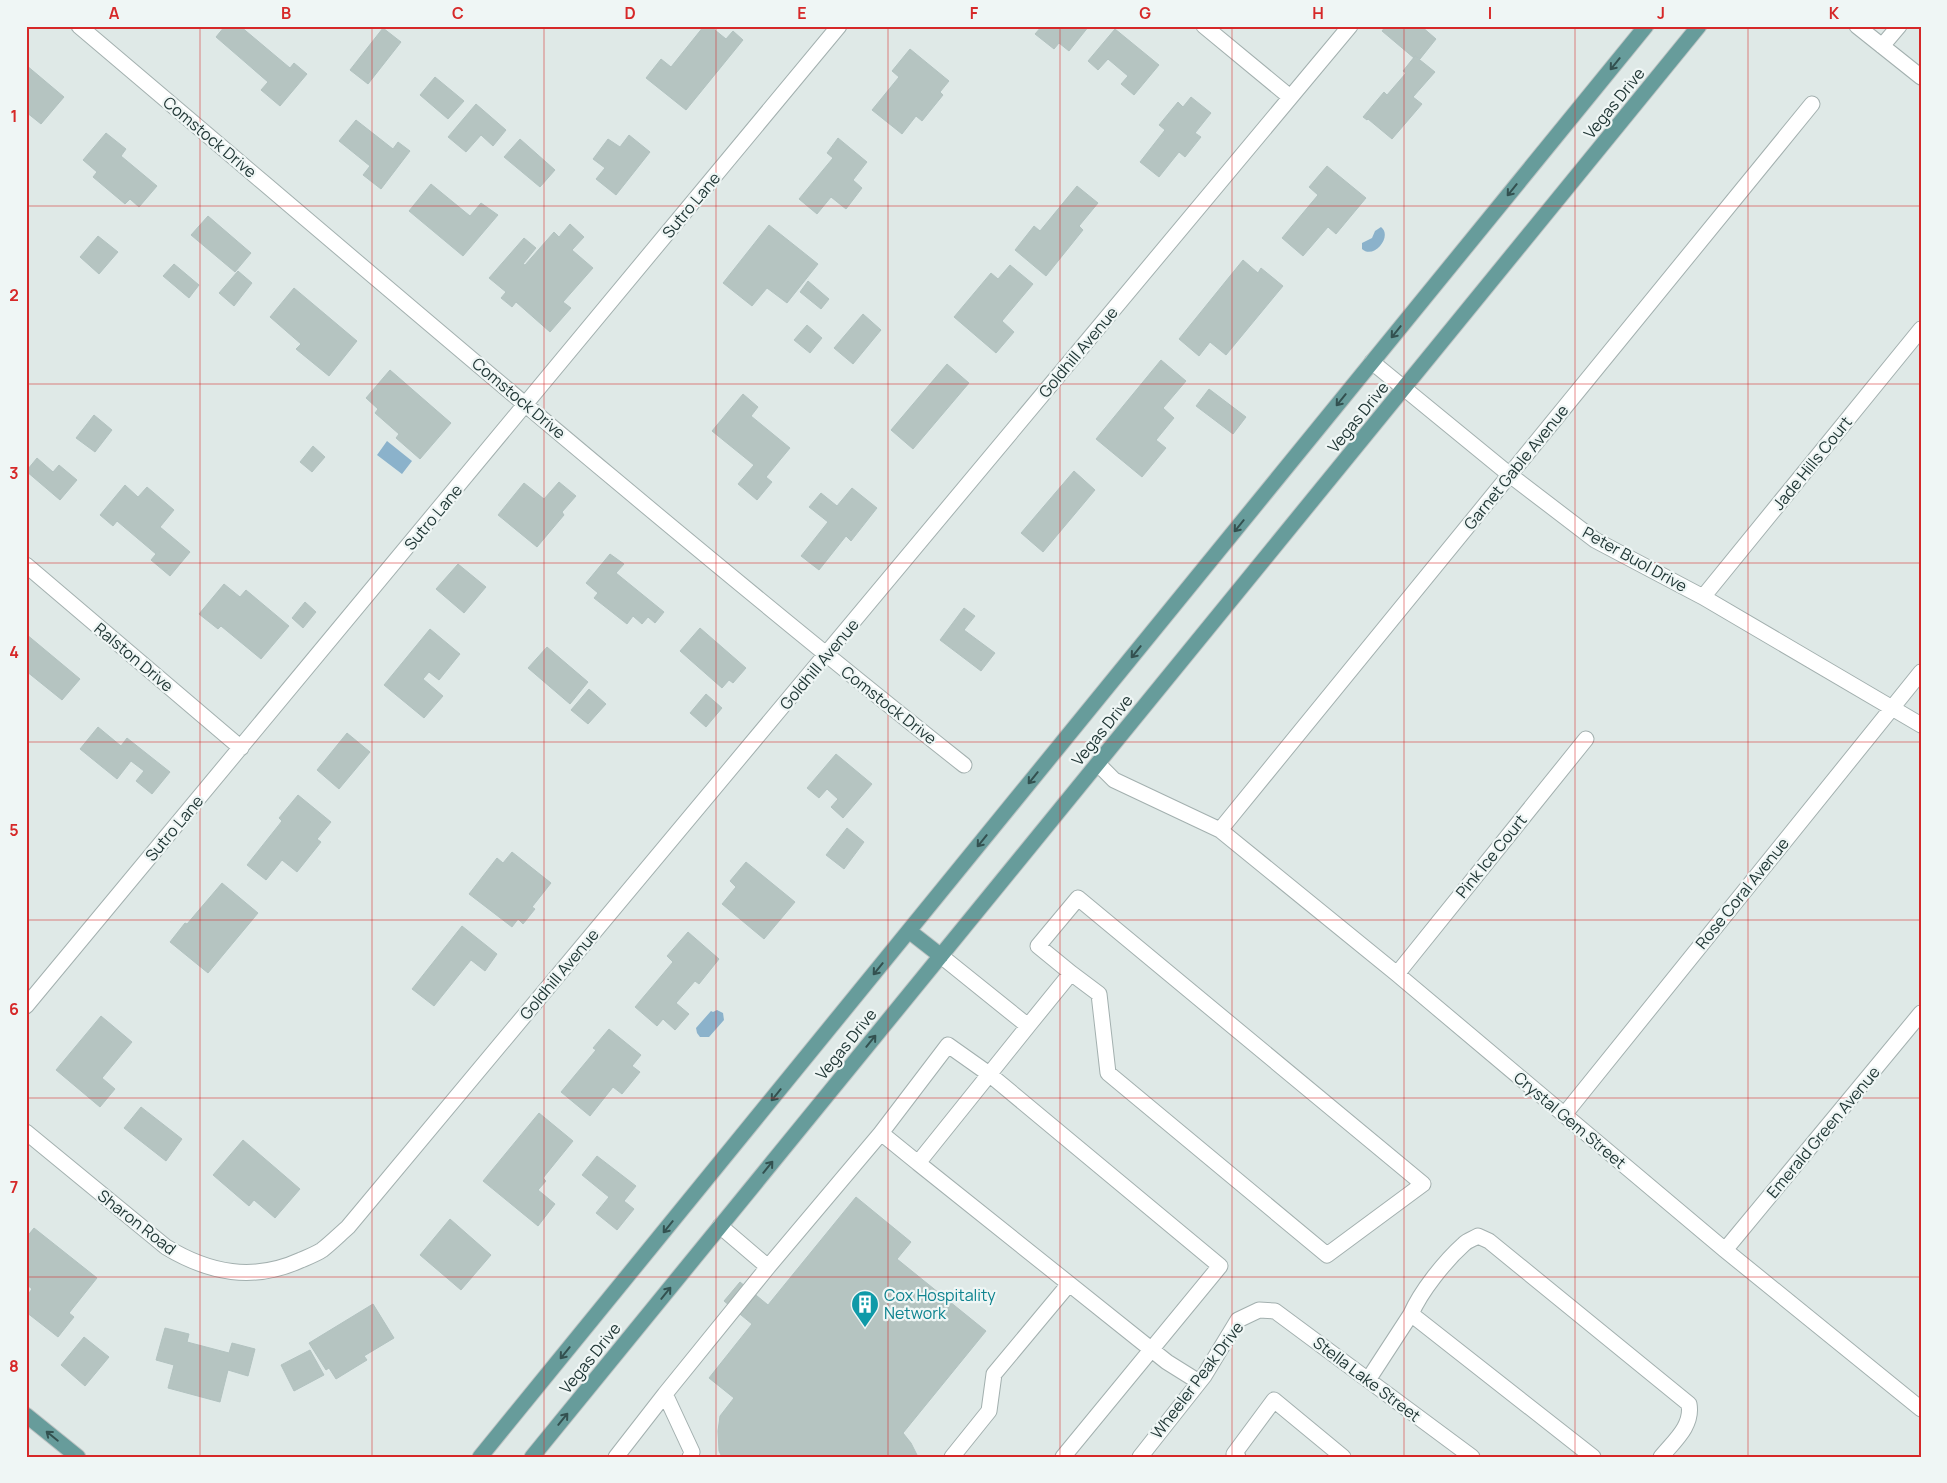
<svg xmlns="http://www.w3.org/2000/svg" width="1947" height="1483" font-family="Manrope,sans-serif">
<rect width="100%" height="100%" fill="#dfe9e7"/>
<path fill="#8bb2cb" d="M1381 227C1393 236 1374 260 1362 249V243L1372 238 1375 231Z
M387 441 412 461 402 474 377 455Z
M717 1010 723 1013 724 1020 709 1037H700L697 1033 696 1028 711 1011 713 1012Z"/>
<path fill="#b5c4c1" stroke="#b2c2c0" d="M225 26H240L290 68 294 63 307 74 280 106 261 90 268 82 216 37Z
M704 26H710L726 39 733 31 743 40 686 110 646 78 661 59 671 67Z
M1042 26H1089L1069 51 1059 43 1054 49 1035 34Z
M1386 26H1421L1436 39 1420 59 1415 56 1414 58 1382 31Z
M383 28 401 42 368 84 350 70Z
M1115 29 1159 65 1134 95 1121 84 1128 76 1108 59 1098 70 1088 61Z
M910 49 949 81 940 92 943 95 922 121 916 116 902 134 872 110 899 77 892 71Z
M1415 56 1435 72 1413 97 1422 104 1392 139 1368 119 1367 120 1363 117 1384 92 1387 95 1406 73 1403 71Z
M26 65 64 97 41 124 26 112Z
M435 77 464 101 448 119 420 95Z
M1191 97 1211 113 1195 133 1201 137 1185 157 1179 152 1159 177 1140 162 1165 130 1159 125 1178 102 1183 107Z
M476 104 506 130 493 146 481 135 466 152 448 137Z
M356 120 393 149 398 142 410 151 381 189 363 175 370 166 339 141Z
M106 133 126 149 121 156 157 186 139 207 130 199 125 204 93 177 97 172 83 160Z
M629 135 650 152 616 195 596 179 605 168 593 159 608 139 620 147Z
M838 138 867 162 853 180 862 188 846 209 831 197 817 214 799 199 833 158 827 153Z
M520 139 555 170 540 187 504 157Z
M1327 166 1366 198 1336 234 1328 227 1303 256 1282 238 1318 195 1309 187Z
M431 184 470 216 481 203 498 215 463 256 409 211Z
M1077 186 1098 203 1079 226 1083 230 1046 276 1015 250 1034 226 1040 231Z
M208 216 251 253 235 272 191 235Z
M570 224 584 237 572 250 593 268 563 302 571 308 550 332 516 302 512 307 501 298 506 292 489 278 524 238 536 248 523 264 525 265 554 232 559 237Z
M769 225 818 264 787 303 767 288 752 306 723 283Z
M98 236 118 252 99 274 80 257Z
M1243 260 1258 273 1261 268 1283 286 1226 355 1210 342 1199 356 1179 339Z
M174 264 199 285 189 298 163 276Z
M1010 265 1033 284 1002 321 1014 332 996 353 954 317 991 273 998 279Z
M238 271 252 283 234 306 219 293Z
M808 281 829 299 821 309 800 292Z
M294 288 357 341 329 376 296 349 301 344 270 317Z
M863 314 881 330 853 364 834 348Z
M807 325 822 338 810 353 794 340Z
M1161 360 1186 381 1163 408 1174 418 1156 440 1166 448 1142 477 1096 439Z
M947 364 969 383 913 449 891 430Z
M390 370 451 423 420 459 396 438 399 434 375 413 378 409 366 398Z
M1209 389 1246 417 1233 434 1196 406Z
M743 394 758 407 751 416 790 448 766 477 772 482 757 500 738 484 754 465 712 431Z
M94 415 112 430 95 452 76 438Z
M313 446 325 457 312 472 300 462Z
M37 458 53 472 59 465 77 480 60 500 26 471V468L28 469Z
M1074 471 1095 490 1043 552 1021 533Z
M559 482 576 496 562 512 564 515 537 547 498 515 524 483 544 499Z
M125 485 138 497 147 487 174 510 160 527 190 552 170 576 151 560 156 554 117 521 113 526 100 515Z
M852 488 877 508 851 541 846 536 819 570 801 556 828 522 809 507 821 493 837 506Z
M610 554 624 564 616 573 664 612 655 623 648 617 642 624 633 616 627 624 594 598 598 593 586 583Z
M458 564 486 587 464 613 436 589Z
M224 584 240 597 246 590 289 626 261 659 221 626 218 629 199 614Z
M305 602 316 612 303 628 292 618Z
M964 608 975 616 964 630 995 653 981 671 940 640Z
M700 628 746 668 733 683 729 680 722 688 680 651Z
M430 629 460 654 439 680 429 672 423 679 443 696 424 718 384 685Z
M26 634 80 679 62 700 26 671Z
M547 647 588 682 570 704 528 668Z
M589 689 606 704 588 724 571 710Z
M706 694 722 708 706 727 690 713Z
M98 727 121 746 127 738 170 772 152 794 136 781 144 771 131 761 117 779 80 749Z
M347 733 370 752 339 789 317 770Z
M836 754 872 784 843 818 831 807 838 799 827 789 819 798 807 788Z
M298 795 331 822 317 839 321 842 297 872 282 860 266 880 247 865 282 821 279 818Z
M847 828 864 842 844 869 826 855Z
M512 852 551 883 532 907 535 909 523 924 518 919 512 927 469 894 497 858 503 863Z
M746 862 795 902 764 939 722 904 736 887 730 881Z
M222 883 258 913 208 973 170 942 185 923 187 924Z
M462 926 497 954 485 971 471 960 434 1006 412 989Z
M688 932 719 959 699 984 695 981 676 1003 689 1014 675 1030 663 1019 657 1026 635 1007 673 962 667 956Z
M101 1016 132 1042 102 1078 115 1089 100 1107 56 1070Z
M609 1029 641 1055 632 1066 640 1072 622 1094 613 1087 590 1116 561 1092 596 1050 593 1048Z
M141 1107 182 1139 166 1161 124 1128Z
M539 1113 573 1141 543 1178 546 1181 538 1190 555 1204 538 1226 483 1181Z
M243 1140 300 1189 275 1218 254 1200 249 1206 213 1175Z
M597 1156 636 1186 624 1201 634 1209 617 1230 596 1213 609 1197 582 1175Z
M856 1197 911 1242 897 1259 986 1331 903 1433 911 1443 918 1457H722L719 1451 718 1431 720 1416 734 1398 709 1378 752 1324 724 1301 740 1282 768 1305Z
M450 1219 491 1255 461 1290 420 1255Z
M34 1228 97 1278 69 1313 74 1317 58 1337 26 1312V1297L32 1289 26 1284V1238Z
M373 1304 394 1338 364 1356 367 1360 336 1379 329 1368 326 1370 309 1343Z
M165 1328 189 1334 187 1342 229 1353 232 1343 255 1349 248 1376 228 1370 220 1402 168 1388 174 1365 156 1360Z
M84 1337 109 1357 85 1386 61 1365Z
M310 1350 324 1375 294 1391 281 1365Z"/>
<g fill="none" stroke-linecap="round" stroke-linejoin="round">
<g stroke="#a3b0af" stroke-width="17">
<path id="minor" d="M79 26C372 274 663 526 964 765
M1204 26 1290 97
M1857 26 1921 77
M1882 46 1899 26
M1372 362 1510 475 1595 540 1703 597 1921 725
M26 565 241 748
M1703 597 1921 329
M1098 764 1114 780 1220 830 1397 974 1725 1250 1921 1409
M1220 830 1812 104
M941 956 1028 1026 918 1163 1167 1362 1199 1382
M1397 974 1586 739
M26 1006 839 26
M1028 1026 1071 973 1038 946 1078 898 1423 1184 1327 1255 1108 1073 1099 994 1071 973
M1564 1115 1921 672
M26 1132 166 1247C209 1273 253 1282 301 1260 308 1257 316 1254 322 1250 331 1243 339 1235 348 1227L1350 26
M881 1133 948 1045 989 1074 1220 1266 1063 1457
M1725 1250 1921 1013
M768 1267 881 1133 918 1163
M1411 1314 1593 1457
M1368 1380 1411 1314C1421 1291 1445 1261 1464 1244 1468 1240 1473 1239 1478 1236L1489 1241 1689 1404C1693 1426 1674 1441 1661 1457
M616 1457 665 1394
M690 1457 692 1452 665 1394 768 1267 720 1226
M952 1457 989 1411 994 1374 1069 1284
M1140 1457 1204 1376 1238 1320 1259 1310 1275 1311 1472 1457
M1238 1457 1234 1454 1274 1400 1343 1457"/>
</g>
<g stroke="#bdc3c3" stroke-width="17">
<path id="major" d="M909 931 941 956
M26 1415 78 1457
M480 1457 1646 26
M532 1457 1699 26"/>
</g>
<use href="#minor" stroke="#fff" stroke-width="15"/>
<use href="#major" stroke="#679c9b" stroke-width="15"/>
</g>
<defs><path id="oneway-shaft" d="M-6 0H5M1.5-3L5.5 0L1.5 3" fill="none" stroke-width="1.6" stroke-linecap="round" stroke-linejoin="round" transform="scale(1.25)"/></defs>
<g stroke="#335150">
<use href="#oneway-shaft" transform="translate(1615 64) rotate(129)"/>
<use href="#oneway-shaft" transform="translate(1512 190) rotate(129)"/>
<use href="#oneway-shaft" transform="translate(1396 332) rotate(129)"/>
<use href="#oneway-shaft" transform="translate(1341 400) rotate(129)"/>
<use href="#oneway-shaft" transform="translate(1239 526) rotate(129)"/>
<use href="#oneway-shaft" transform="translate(1136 652) rotate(129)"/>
<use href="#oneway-shaft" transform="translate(1033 778) rotate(129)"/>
<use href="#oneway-shaft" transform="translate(982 841) rotate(129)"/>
<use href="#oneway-shaft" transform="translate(878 969) rotate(129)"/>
<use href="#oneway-shaft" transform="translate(871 1041) rotate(-51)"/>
<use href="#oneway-shaft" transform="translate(776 1095) rotate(129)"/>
<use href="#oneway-shaft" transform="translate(768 1167) rotate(-51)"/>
<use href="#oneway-shaft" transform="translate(668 1227) rotate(129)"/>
<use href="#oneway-shaft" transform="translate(666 1293) rotate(-51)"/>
<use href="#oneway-shaft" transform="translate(565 1353) rotate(129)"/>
<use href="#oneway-shaft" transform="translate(563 1419) rotate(-51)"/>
<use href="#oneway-shaft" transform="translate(52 1436) rotate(-141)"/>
</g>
<path fill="none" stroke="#d62828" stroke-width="1" stroke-opacity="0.55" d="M200 26V1457M372 26V1457M544 26V1457M716 26V1457M888 26V1457M1060 26V1457M1232 26V1457M1404 26V1457M1575 26V1457M1748 26V1457M26 206H1921M26 384H1921M26 563H1921M26 742H1921M26 920H1921M26 1098H1921M26 1277H1921"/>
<defs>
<g id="building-pin" transform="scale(1.4375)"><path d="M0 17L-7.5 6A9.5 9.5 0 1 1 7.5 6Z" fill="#0f9aa8" stroke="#eff6f5"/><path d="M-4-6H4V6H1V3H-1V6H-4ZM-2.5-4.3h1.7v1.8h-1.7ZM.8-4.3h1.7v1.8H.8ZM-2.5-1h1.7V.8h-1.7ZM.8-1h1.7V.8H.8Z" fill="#fff"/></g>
</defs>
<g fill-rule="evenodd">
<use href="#building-pin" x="865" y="1304"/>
</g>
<g text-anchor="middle" stroke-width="4.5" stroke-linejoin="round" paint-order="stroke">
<g font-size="16" fill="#223837" stroke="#eff6f5">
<text transform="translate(1614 103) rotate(-51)" y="6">Vegas Drive</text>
<text transform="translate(210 137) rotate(40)" y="6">Comstock Drive</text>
<text transform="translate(691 205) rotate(-50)" y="6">Sutro Lane</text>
<text transform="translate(1078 352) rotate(-50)" y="6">Goldhill Avenue</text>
<text transform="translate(519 398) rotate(40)" y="6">Comstock Drive</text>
<text transform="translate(1358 417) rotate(-51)" y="6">Vegas Drive</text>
<text transform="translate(1812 463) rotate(-51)" y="6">Jade Hills Court</text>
<text transform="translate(1516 467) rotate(-51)" y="6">Garnet Gable Avenue</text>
<text transform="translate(433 517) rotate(-50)" y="6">Sutro Lane</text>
<text transform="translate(1635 559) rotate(29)" y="6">Peter Buol Drive</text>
<text transform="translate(134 657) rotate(40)" y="6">Ralston Drive</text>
<text transform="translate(819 664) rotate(-50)" y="6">Goldhill Avenue</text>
<text transform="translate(889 705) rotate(38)" y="6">Comstock Drive</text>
<text transform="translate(1102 730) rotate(-51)" y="6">Vegas Drive</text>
<text transform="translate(174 828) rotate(-50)" y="6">Sutro Lane</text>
<text transform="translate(1491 856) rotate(-51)" y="6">Pink Ice Court</text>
<text transform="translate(1742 893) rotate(-51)" y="6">Rose Coral Avenue</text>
<text transform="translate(559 974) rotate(-50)" y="6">Goldhill Avenue</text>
<text transform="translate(846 1044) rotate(-51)" y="6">Vegas Drive</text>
<text transform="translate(1570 1120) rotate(40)" y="6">Crystal Gem Street</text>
<text transform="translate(1823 1132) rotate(-50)" y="6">Emerald Green Avenue</text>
<text transform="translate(137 1222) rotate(38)" y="6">Sharon Road</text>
<text transform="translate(590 1358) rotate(-51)" y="6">Vegas Drive</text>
<text transform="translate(1367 1379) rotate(37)" y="6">Stella Lake Street</text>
<text transform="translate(1197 1380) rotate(-53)" y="6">Wheeler Peak Drive</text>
</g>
<g font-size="16" fill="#0d838f" stroke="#eff6f5" text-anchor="start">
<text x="884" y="1301">Cox Hospitality<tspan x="884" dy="18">Network</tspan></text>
</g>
</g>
<rect width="1947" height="1483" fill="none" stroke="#eff6f5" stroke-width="55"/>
<rect x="28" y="28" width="1892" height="1428" fill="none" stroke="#d62828" stroke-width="2"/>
<g font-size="16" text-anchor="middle" font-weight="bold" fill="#d62828">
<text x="114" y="19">A</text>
<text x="286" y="19">B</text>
<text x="458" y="19">C</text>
<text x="630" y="19">D</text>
<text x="802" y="19">E</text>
<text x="974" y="19">F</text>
<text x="1145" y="19">G</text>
<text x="1318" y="19">H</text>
<text x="1490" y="19">I</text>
<text x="1661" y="19">J</text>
<text x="1834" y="19">K</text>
<text x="14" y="122">1</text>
<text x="14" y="301">2</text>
<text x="14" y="479">3</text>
<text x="14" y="658">4</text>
<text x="14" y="836">5</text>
<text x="14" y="1015">6</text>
<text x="14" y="1193">7</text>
<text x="14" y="1372">8</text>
</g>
</svg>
